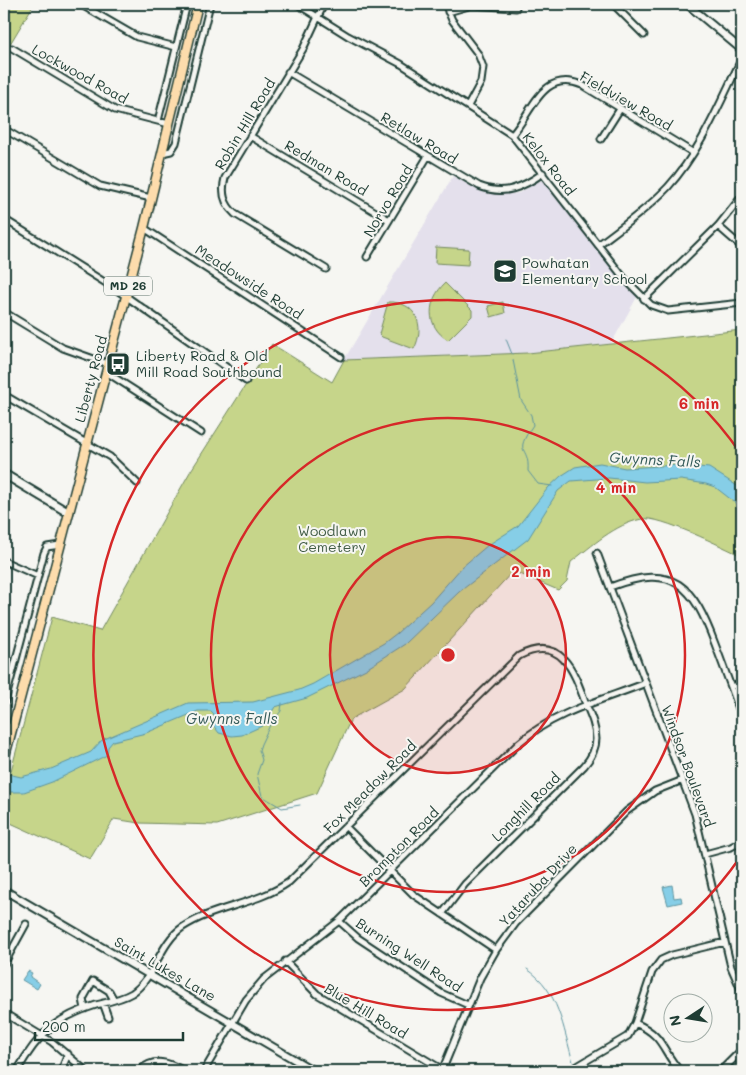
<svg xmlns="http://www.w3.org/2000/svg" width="746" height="1075" font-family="Mali,sans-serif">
<rect width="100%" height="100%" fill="#f6f6f2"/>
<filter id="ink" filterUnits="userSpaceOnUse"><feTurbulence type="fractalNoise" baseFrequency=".02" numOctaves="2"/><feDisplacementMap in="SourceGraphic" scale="10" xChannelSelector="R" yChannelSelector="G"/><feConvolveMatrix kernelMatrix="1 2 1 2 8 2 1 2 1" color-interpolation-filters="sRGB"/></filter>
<g filter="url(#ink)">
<path fill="#e4e0ec" d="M453 176 482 192 499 195 519 193 539 181H545L607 263 637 297 611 344 528 353 344 360Z"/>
<path fill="#c6d58a" stroke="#72895f" d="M4 4H34L4 54Z
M436 247 469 249 468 265 435 263Z
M445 283 472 310V316L448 340C425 326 427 300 445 283Z
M388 302C416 301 426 326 414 349L382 337 379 334Z
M503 302 505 313 491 317 488 306Z
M742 330V556C725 548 659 515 642 519 615 524 592 546 571 562L567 581 558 590 513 571 405 689 351 719 317 793 217 825 139 823 114 819 90 859 4 820V797L52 617 100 631 190 472 272 344 332 382 344 360 528 353Z"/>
<path fill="#86cee7" stroke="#5d949f" d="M600 463 625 468 679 465 709 468 742 489V508L715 487 706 484 681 480 645 482 609 478 571 481 558 491 528 539 459 592 405 644 366 669 307 698 275 707 262 726 242 735 232 736 219 733 213 725 214 714 211 711H198L146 733 113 741 108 747 107 755 52 782 24 792H4V773L21 777 51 769 91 752 102 740 188 703 253 702 299 690 313 684 384 643 397 633 431 602 462 567 488 545 518 526 548 488 561 476 575 467Z
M672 885 674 898 681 897 682 902 668 905 663 887Z
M28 971 32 973 30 977 40 984 37 989 22 980Z"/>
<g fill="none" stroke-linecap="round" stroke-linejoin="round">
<path stroke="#5d949f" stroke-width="1" d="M506 339 512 354
M513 360 521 400 531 415 533 425C512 456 530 444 528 471L538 484 552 486
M282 703 281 711 270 725 261 744 259 750 262 760 257 774 262 796 282 808 300 805
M527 969C559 990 563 1028 573 1062
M577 1071H578"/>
<g stroke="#1f3d34" stroke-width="9">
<path id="minor" d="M80 4 137 37 176 47
M297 4 348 36 401 64 512 135 624 278 651 305 668 311 742 303
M324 4 303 49 225 178C221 193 224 204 235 214L326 269
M445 4 452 20 478 54 483 67 481 82 468 106
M613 4 644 35
M448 12 472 5 516 8
M12 48 115 110 169 124
M288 72 479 186C504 196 522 188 543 173
M158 121 187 4
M4 129 100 186 151 198
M512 135C533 111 542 69 582 85L692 152
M250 136 389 220
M601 139 620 109
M162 153 171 151 176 143 210 4
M4 219 117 290 246 381
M718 226 742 247
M144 228 341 357
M598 245C622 227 647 209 668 187 701 151 721 100 742 58
M367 257 428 156
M644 299 718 226 742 196
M4 312 63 348 108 364
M106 372 201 433
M4 395 110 457 137 483
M597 553 695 814 731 967 742 992
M4 561 38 576
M610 587C675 562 693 586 715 644 724 668 733 692 742 717
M731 687 742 683
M4 705 44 553 47 547 60 545
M346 827 414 895 496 950
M705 854 731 847 742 841
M339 921 358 938 441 993 468 1005
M285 961 317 994 443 1070
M4 964 26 924
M103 1003 108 1017
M85 1009 83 999 93 981 109 991 114 1000
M4 1013 52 1042 86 1071
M635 1023C665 1036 661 1050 680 1071
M17 1071C38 1034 55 1018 96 1005 108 1002 122 999 132 993 155 978 159 943 183 927 215 906 256 905 289 882L519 656C561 634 574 671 585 702 590 714 596 726 596 739 596 750 591 758 584 766L465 884 442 914
M61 1071 68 1054
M139 1071C154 1057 169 1062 184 1071
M204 1071 246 1000 264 979 339 921 519 743C554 712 603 700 646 683
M442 1071 480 978 496 950 516 923 627 811 655 791 683 780
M569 1071 628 1036 635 1023 652 972 661 960 672 955 725 942"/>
</g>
<g stroke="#1f3d34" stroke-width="10">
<path id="tertiary" d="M687 4 742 50
M4 726 12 728
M4 890 314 1071
M721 1071 742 1050"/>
</g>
<g stroke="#1f3d34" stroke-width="11">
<path id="secondary" d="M4 474 69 513"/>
</g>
<g stroke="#1f3d34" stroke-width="11">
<path id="primary" d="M4 760 144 228 198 4"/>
</g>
<use href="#minor" stroke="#f6f6f2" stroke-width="5"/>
<use href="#tertiary" stroke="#f6f6f2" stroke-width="6"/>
<use href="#secondary" stroke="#f6f6f2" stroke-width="7"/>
<use href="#primary" stroke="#fddcac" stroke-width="8"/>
</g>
</g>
<circle cx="448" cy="655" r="118" fill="#d62828" fill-opacity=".12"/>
<g fill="none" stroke="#d62828" stroke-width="2.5">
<circle cx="448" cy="655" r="118"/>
<circle cx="448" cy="655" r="237"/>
<path d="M741 856A355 355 0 1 1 741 454"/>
</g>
<defs>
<g id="school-square" transform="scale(1.25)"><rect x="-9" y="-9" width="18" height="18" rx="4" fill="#1f3d34" stroke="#f6f6f2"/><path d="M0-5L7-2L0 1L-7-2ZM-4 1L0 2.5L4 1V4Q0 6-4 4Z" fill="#fff"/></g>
<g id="bus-square" transform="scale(1.25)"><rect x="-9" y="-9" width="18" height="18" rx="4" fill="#1f3d34" stroke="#f6f6f2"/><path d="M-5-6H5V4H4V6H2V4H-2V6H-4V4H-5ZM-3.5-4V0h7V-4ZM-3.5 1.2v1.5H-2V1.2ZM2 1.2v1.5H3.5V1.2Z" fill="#fff"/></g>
</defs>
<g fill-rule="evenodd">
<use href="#school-square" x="505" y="271"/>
<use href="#bus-square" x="118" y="364"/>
</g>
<g text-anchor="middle" stroke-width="4" stroke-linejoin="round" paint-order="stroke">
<rect fill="#f6f6f2" stroke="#60746d" stroke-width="1" x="104" y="276.5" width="48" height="19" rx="4"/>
<g font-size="12" font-weight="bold" fill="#1f3d34">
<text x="128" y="290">MD 26</text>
</g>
<g font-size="14" fill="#1f3d34" stroke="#f6f6f2">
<text transform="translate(80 74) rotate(29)" y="5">Lockwood Road</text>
<text transform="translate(626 101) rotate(30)" y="5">Fieldview Road</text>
<text transform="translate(245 124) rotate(-59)" y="5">Robin Hill Road</text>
<text transform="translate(419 138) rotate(31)" y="5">Retlaw Road</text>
<text transform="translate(549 164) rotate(52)" y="5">Kelox Road</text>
<text transform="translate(326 168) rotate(31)" y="5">Redman Road</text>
<text transform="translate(388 201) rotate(-59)" y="5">Norvo Road</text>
<text transform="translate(249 282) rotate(33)" y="5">Meadowside Road</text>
<text transform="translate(91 379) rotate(-75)" y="5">Liberty Road</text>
<text transform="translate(688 766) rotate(70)" y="5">Windsor Boulevard</text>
<text transform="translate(370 787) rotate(-45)" y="5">Fox Meadow Road</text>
<text transform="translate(526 807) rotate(-45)" y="5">Longhill Road</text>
<text transform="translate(399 847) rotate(-45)" y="5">Brompton Road</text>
<text transform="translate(538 885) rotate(-47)" y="5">Yataruba Drive</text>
<text transform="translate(409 955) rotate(33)" y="5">Burning Well Road</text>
<text transform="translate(165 969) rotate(30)" y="5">Saint Lukes Lane</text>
<text transform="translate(366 1011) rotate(31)" y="5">Blue Hill Road</text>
</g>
<g font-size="14" fill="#1f3d34" stroke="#f6f6f2" text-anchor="start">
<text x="522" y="268">Powhatan<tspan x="522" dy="16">Elementary School</tspan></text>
<text x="136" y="361">Liberty Road &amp; Old<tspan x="136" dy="16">Mill Road Southbound</tspan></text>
</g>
<g font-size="14" fill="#405b45" stroke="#f6f6f2">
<text x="332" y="536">Woodlawn<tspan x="332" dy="16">Cemetery</tspan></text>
</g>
<g font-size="15" font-style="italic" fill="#345a58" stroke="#f6f6f2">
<text transform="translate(655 460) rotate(3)" y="5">Gwynns Falls</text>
<text x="232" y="724">Gwynns Falls</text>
</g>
</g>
<circle cx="448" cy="655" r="8" fill="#d62828" stroke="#f6f6f2" stroke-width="2.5"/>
<g font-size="15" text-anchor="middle" font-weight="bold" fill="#d62828" stroke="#f6f6f2" stroke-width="4" stroke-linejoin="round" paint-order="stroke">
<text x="699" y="409">6 min</text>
<text x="616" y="493">4 min</text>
<text x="531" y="577">2 min</text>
</g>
<rect width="746" height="1075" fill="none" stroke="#f6f6f2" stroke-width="20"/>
<rect x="10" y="10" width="726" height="1055" fill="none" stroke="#1f3d34" stroke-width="2" filter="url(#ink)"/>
<g transform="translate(688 1018) rotate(258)"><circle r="24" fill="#f6f6f2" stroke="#a0aca6"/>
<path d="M0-4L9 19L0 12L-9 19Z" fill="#1f3d34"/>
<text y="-8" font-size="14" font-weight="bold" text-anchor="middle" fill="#1f3d34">N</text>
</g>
<path d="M35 1032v8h148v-8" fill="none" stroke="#1f3d34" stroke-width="2.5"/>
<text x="42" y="1032" font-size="15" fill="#1f3d34" stroke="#f6f6f2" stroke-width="4" paint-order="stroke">200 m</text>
</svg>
